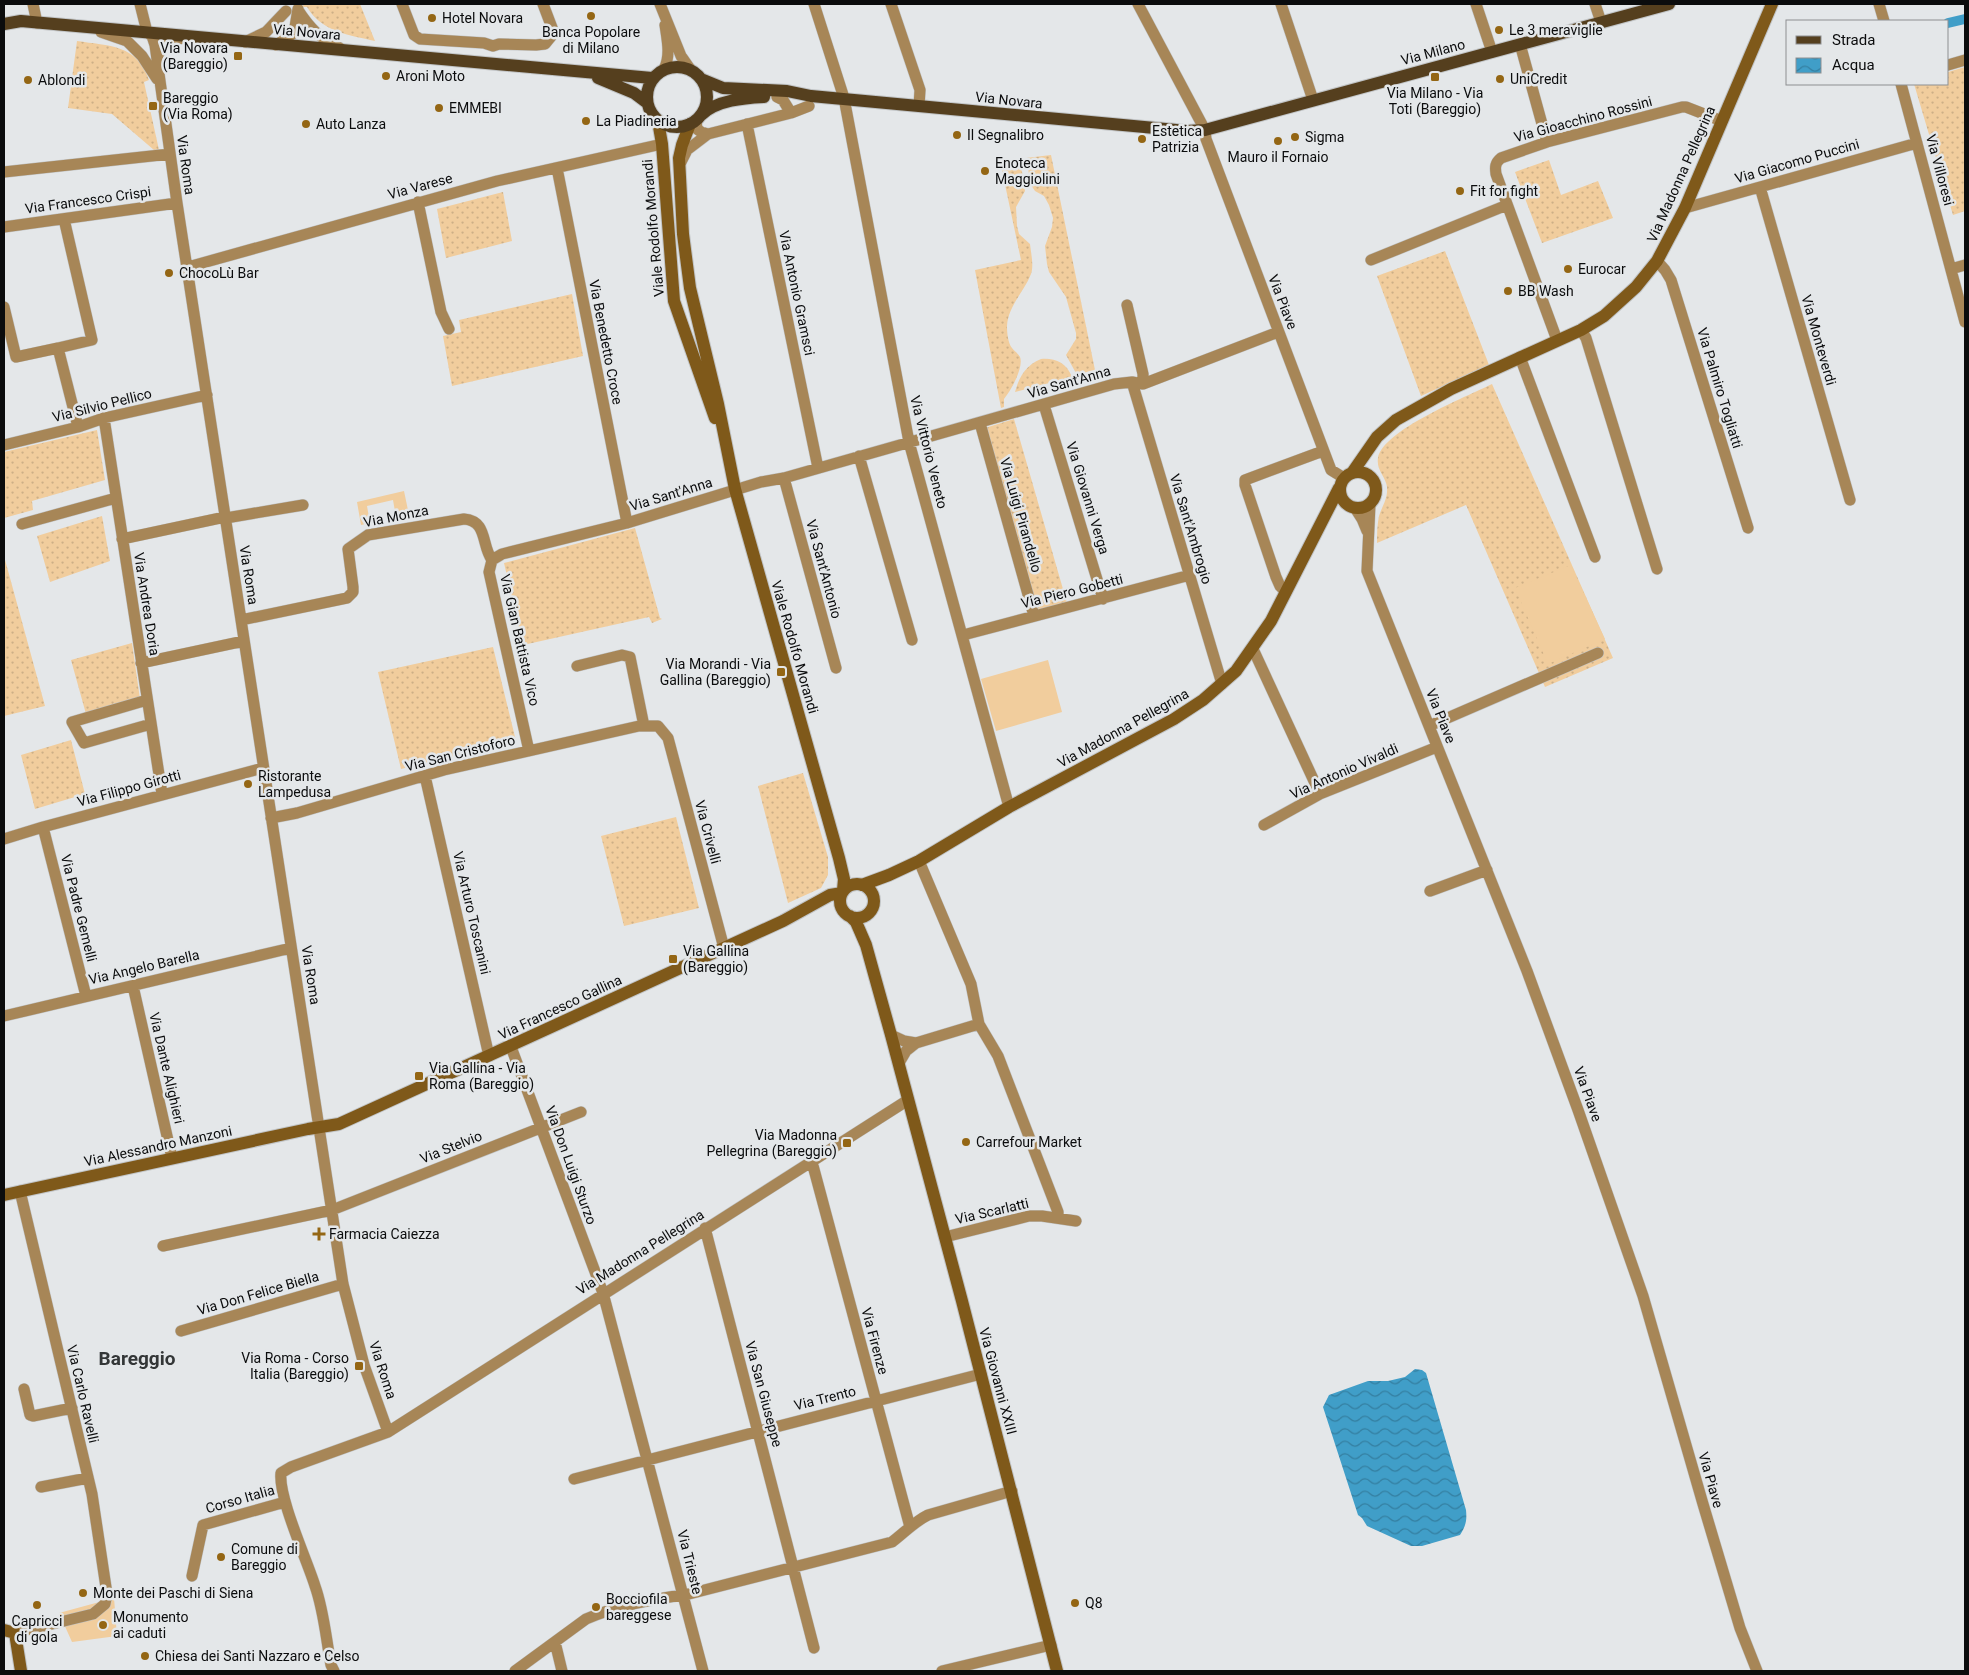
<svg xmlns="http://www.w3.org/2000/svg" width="1969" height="1675" font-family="Roboto,sans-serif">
<defs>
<pattern id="grass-dots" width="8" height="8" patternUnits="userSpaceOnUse" patternTransform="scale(1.25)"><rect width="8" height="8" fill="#f1cd9d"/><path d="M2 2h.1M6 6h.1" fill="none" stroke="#cdaf86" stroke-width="1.8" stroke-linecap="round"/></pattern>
<pattern id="water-waves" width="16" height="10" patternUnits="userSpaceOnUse" patternTransform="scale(1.25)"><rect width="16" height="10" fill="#409ec8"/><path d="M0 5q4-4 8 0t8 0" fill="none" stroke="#347fa1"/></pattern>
</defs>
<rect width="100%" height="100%" fill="#e4e7e9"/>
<path fill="url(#grass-dots)" d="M303 4H360L375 41C349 35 322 32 307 7H303Z
M77 41C109 46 137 44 149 80L144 82 159 150H154L112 114 68 108Z
M1965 67V211L1953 215 1914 84H1948V72Z
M1051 155 1095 370 1077 375 1066 355 1076 339V333L1066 297 1049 272 1047 264 1045 246 1052 227 1053 218 1049 205 1044 196 1035 191 1031 185 1026 158Z
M1020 159 1025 191 1016 207 1017 226 1019 234 1030 244C1031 254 1034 265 1031 274 1024 292 1008 306 1007 326 1007 333 1008 343 1012 348 1014 351 1019 354 1020 357 1024 367 1011 391 1004 399V407L1001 408 975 270 1021 260 1000 161Z
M1549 160 1561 195 1598 181 1613 218 1542 243 1515 172Z
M503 192 512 241 446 258 437 209Z
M1445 251 1489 365 1421 396 1377 276Z
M572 294 583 356 452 386 443 336 461 332 459 320Z
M1041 359C1055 358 1066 362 1072 377L1015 392C1019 377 1026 365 1041 359Z
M1492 384 1613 658 1545 687 1466 505 1377 543C1377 535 1377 525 1379 516 1382 506 1388 499 1387 487 1386 477 1376 470 1378 458 1383 430 1466 397 1492 384Z
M1014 419 1067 603 1035 612 985 428Z
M97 430 105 480 32 501 33 510 4 518V452Z
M102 516 110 561 50 582 37 536Z
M635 528 660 618 662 619 652 623 649 617 523 645 504 563Z
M4 556 45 706 4 716Z
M132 643 140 699 86 714 71 660Z
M493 647 516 741 401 769 378 672Z
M71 740 85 794 35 809 21 755Z
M803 773 828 857V875L821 888 788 903 758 786Z
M676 817 699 908 624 926 601 836Z"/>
<path fill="#f1cd9d" d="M404 491 409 515 396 517 393 500 367 506 370 523 361 525 357 502Z
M1571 565 1605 639 1548 664 1515 588Z
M1048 660 1062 712 996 731 981 679Z
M114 1598 117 1636 72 1642 59 1613Z"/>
<path fill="url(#water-waves)" d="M1415 1369 1422 1370 1426 1373 1466 1510C1467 1520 1466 1526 1460 1535L1422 1546H1411L1367 1526 1362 1518 1358 1515 1323 1407 1329 1395 1368 1381H1388L1405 1377Z"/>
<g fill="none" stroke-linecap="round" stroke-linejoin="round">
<path stroke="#409ec8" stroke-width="10" d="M1948 23 1965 19"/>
<g stroke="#c1c4c6" stroke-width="12">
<path id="street" d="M33 4 37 23
M140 4 147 32
M402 4 414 35 420 39 484 43 493 46 499 44 536 45 545 44 554 33 543 4
M660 4 681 56 690 69
M814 4 844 98 909 442 1009 807
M891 4 920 90 919 106
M1138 4 1205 130 1206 139 1331 470 1344 478
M1281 4 1313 100
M1476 4 1492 52
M1595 4 1601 22
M1879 4 1884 21
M298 10C309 27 321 40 340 48
M101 32 127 41 142 56 157 79
M147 32 152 36 155 45 177 203 343 1284 364 1365 388 1432
M245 42 266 32 286 11
M1520 44 1547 142
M276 45 294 33 298 9
M157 58C161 45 174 40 186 37
M1948 65 1965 60
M664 69C671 56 667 39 665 25
M1901 84 1965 322
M777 97 783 100 791 113
M696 120 697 129 701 132 708 134
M747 124 818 468
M681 162 687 150 708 134 791 113 809 106
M557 168 627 523
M4 172 170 154
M1760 187 1850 500
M418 202 441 312 449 329
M1685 208 1917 143
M64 219 92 340 58 348 78 427
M4 227 177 203
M1371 260 1507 205
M1657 261 1665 270 1671 280 1748 528
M188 267 497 181 662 144
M1951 269 1965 265
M1127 305 1143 374V384
M4 307 16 357 58 348
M1581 330 1586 338 1657 569
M1557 340 1496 174C1495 167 1495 163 1501 158L1547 142 1682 107H1686L1722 121
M1520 357 1595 557
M1132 382 1222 684
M1044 405 1103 599
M104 418 162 794
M980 423 1034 616
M4 445 78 427 104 418 207 395
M859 456 912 640
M784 478 836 668
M1370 504 1367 571 1527 971 1578 1110 1643 1296 1703 1504 1740 1628 1757 1671
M1355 508 1362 519 1367 531
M226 518 303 505
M22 524 116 498
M122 539 225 517
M492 560 502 554 627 523 761 482 784 478 1114 384 1132 382 1143 384 1278 332
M492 560 489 572 529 751
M1286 592 1280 586 1276 577 1245 485V480L1323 451
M241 620 347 598 353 592V587L348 549 368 535 464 519C488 521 481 545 492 560
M963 637 967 634 1190 575
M1253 649 1320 794
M141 663 244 641
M577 666 622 655 630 657 644 726
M147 700 72 722 84 743 151 724
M1429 726 1598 653
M425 776 489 1056
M271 818 297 813 444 770 639 726H658L668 738 724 948
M1264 825 1320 794 1437 747
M43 827 86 996
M4 839 43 827 263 768
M919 861 971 984 979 1024 998 1056 1058 1212V1218
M1430 891 1487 870
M133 986 172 1158
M4 1016 291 948
M891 1035 904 1041 916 1043 906 1051 899 1063
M916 1043 979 1024
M511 1047 603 1293 703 1671
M812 1162 910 1527
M705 1228 814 1648
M945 1237 1029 1216H1042L1076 1221
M163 1246 332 1210 581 1112
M181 1331 343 1284
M24 1389 30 1415 33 1416 72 1408
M574 1479 981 1374
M41 1487 88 1478
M192 1576 203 1525 285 1502
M15 1633 93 1614 105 1604 107 1594 92 1494 20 1191
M555 1642 562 1671
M334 1671 331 1665C326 1639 324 1611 315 1586 307 1560 278 1497 281 1473L291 1467 388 1432 908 1100
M515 1671 586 1619C618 1605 655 1599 689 1594L892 1542C904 1533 914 1522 928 1515L1012 1491
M942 1671 1051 1645"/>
</g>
<g stroke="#c1c4c6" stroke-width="14">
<path id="secondary" d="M658 121 662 144 674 301 715 418
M690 124 682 145 679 158 683 234 690 288 718 404 735 489 839 858 844 879 843 890
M1340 490a18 18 0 1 1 36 0a18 18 0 1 1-36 0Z
M1352 473 1377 437 1396 420 1451 389 1581 330 1604 316 1636 287 1657 261 1685 208 1772 4
M840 901a17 17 0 1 1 34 0a17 17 0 1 1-34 0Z
M862 885 889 875 919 861 1009 807 1174 719 1203 700 1236 671 1271 621 1339 488
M850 916 856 922 866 945 891 1035 962 1301 1057 1671
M4 1195 308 1129 339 1124 783 921 830 895 842 893
M4 1630 15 1633 21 1671"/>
</g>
<g stroke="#c1c4c6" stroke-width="14">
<path id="primary" d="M4 24 21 21 652 78
M647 97a30 30 0 1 1 60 0a30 30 0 1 1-60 0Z
M598 78 634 93 646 102
M701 79 723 88 787 91 811 96 1187 131 1205 130 1669 4
M701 115C717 100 744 98 764 97"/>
</g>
<use href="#street" stroke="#a78657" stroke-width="11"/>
<use href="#secondary" stroke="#7f591a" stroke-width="12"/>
<use href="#primary" stroke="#553f1e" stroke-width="12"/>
</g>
<g fill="#946614" stroke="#e4e7e9" stroke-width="2">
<circle cx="591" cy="16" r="5"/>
<circle cx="432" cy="18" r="5"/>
<circle cx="1499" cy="30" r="5"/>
<rect x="233" y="51" width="10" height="10" rx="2.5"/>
<circle cx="386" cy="76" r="5"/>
<rect x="1430" y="72" width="10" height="10" rx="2.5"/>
<circle cx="1500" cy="79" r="5"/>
<circle cx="28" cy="80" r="5"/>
<rect x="148" y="101" width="10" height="10" rx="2.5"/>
<circle cx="439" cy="108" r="5"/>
<circle cx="586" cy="121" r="5"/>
<circle cx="306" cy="124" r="5"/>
<circle cx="957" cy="135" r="5"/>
<circle cx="1295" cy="137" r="5"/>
<circle cx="1142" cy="139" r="5"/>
<circle cx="1278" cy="141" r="5"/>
<circle cx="985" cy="171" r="5"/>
<circle cx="1460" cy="191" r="5"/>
<circle cx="1568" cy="269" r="5"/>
<circle cx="169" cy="273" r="5"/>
<circle cx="1508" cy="291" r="5"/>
<rect x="776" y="667" width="10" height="10" rx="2.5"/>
<circle cx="248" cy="784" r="5"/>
<rect x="668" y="954" width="10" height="10" rx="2.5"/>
<rect x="414" y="1071" width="10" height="10" rx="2.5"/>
<circle cx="966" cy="1142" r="5"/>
<rect x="842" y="1138" width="10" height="10" rx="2.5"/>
<path d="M316.5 1226.5h5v5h5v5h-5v5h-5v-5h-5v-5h5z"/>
<rect x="354" y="1361" width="10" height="10" rx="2.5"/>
<circle cx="221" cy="1557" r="5"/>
<circle cx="83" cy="1593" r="5"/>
<circle cx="1075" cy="1603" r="5"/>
<circle cx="37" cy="1605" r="5"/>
<circle cx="596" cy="1607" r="5"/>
<circle cx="103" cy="1625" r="5"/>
<circle cx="145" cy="1656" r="5"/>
</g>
<g text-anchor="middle" stroke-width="5" stroke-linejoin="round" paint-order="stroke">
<g font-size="14" fill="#0b0c0d" stroke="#e4e7e9" text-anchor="start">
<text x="442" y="23">Hotel Novara</text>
<text x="1509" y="35">Le 3 meraviglie</text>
<text x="591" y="37" text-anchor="middle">Banca Popolare<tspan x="591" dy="16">di Milano</tspan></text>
<text x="228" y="53" text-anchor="end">Via Novara<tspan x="228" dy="16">(Bareggio)</tspan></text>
<text x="396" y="81">Aroni Moto</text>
<text x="1510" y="84">UniCredit</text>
<text x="38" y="85">Ablondi</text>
<text x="1435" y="98" text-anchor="middle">Via Milano - Via<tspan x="1435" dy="16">Toti (Bareggio)</tspan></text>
<text x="163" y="103">Bareggio<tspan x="163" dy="16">(Via Roma)</tspan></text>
<text x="449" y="113">EMMEBI</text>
<text x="596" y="126">La Piadineria</text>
<text x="316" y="129">Auto Lanza</text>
<text x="1152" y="136">Estetica<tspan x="1152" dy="16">Patrizia</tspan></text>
<text x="967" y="140">Il Segnalibro</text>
<text x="1305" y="142">Sigma</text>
<text x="1278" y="162" text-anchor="middle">Mauro il Fornaio</text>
<text x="995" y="168">Enoteca<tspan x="995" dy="16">Maggiolini</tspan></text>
<text x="1470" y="196">Fit for fight</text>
<text x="1578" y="274">Eurocar</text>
<text x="179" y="278">ChocoLù Bar</text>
<text x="1518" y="296">BB Wash</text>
<text x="771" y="669" text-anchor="end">Via Morandi - Via<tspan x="771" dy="16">Gallina (Bareggio)</tspan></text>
<text x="258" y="781">Ristorante<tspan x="258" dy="16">Lampedusa</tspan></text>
<text x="683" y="956">Via Gallina<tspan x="683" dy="16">(Bareggio)</tspan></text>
<text x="429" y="1073">Via Gallina - Via<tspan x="429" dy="16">Roma (Bareggio)</tspan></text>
<text x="837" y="1140" text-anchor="end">Via Madonna<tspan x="837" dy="16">Pellegrina (Bareggio)</tspan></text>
<text x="976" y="1147">Carrefour Market</text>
<text x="329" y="1239">Farmacia Caiezza</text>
<text x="349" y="1363" text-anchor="end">Via Roma - Corso<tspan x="349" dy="16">Italia (Bareggio)</tspan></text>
<text x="231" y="1554">Comune di<tspan x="231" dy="16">Bareggio</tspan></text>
<text x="93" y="1598">Monte dei Paschi di Siena</text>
<text x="606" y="1604">Bocciofila<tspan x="606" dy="16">bareggese</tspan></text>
<text x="1085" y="1608">Q8</text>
<text x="113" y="1622">Monumento<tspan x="113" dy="16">ai caduti</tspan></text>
<text x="37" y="1626" text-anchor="middle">Capricci<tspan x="37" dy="16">di gola</tspan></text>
<text x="155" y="1661">Chiesa dei Santi Nazzaro e Celso</text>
</g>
<g font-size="14" fill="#0b0c0d" stroke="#e4e7e9">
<text transform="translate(307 32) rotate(5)" y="5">Via Novara</text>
<text transform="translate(1433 52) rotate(-15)" y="5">Via Milano</text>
<text transform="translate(1009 100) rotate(6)" y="5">Via Novara</text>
<text transform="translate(1583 119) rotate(-15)" y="5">Via Gioacchino Rossini</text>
<text transform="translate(1797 161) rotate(-16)" y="5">Via Giacomo Puccini</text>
<text transform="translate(186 165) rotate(82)" y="5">Via Roma</text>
<text transform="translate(1940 170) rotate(75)" y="5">Via Villoresi</text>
<text transform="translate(1681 174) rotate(-66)" y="5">Via Madonna Pellegrina</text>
<text transform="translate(420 186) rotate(-15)" y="5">Via Varese</text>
<text transform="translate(88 200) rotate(-8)" y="5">Via Francesco Crispi</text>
<text transform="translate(653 228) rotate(-95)" y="5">Viale Rodolfo Morandi</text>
<text transform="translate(797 293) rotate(78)" y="5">Via Antonio Gramsci</text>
<text transform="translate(1283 302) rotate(69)" y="5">Via Piave</text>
<text transform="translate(1819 340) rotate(74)" y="5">Via Monteverdi</text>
<text transform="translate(606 342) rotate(79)" y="5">Via Benedetto Croce</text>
<text transform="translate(1069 382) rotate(-16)" y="5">Via Sant'Anna</text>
<text transform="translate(1720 388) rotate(73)" y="5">Via Palmiro Togliatti</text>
<text transform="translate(102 405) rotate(-14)" y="5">Via Silvio Pellico</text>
<text transform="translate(929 452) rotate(76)" y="5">Via Vittorio Veneto</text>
<text transform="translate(671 494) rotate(-17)" y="5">Via Sant'Anna</text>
<text transform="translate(1088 498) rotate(73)" y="5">Via Giovanni Verga</text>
<text transform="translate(1021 515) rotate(74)" y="5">Via Luigi Pirandello</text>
<text transform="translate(396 516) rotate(-11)" y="5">Via Monza</text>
<text transform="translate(1191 529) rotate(73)" y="5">Via Sant'Ambrogio</text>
<text transform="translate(824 569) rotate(75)" y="5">Via Sant'Antonio</text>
<text transform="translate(249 575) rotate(81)" y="5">Via Roma</text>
<text transform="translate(1072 591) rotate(-14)" y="5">Via Piero Gobetti</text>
<text transform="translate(147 604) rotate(81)" y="5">Via Andrea Doria</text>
<text transform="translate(520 640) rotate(77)" y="5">Via Gian Battista Vico</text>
<text transform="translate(795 647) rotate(74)" y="5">Viale Rodolfo Morandi</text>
<text transform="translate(1441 716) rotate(68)" y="5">Via Piave</text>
<text transform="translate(1123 728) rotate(-29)" y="5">Via Madonna Pellegrina</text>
<text transform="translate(460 753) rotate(-14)" y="5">Via San Cristoforo</text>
<text transform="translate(1344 771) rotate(-24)" y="5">Via Antonio Vivaldi</text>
<text transform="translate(129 788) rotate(-15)" y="5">Via Filippo Girotti</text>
<text transform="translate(708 832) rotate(75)" y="5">Via Crivelli</text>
<text transform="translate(79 908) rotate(76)" y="5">Via Padre Gemelli</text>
<text transform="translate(472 913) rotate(77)" y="5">Via Arturo Toscanini</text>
<text transform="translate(144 967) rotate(-13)" y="5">Via Angelo Barella</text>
<text transform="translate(311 975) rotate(81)" y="5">Via Roma</text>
<text transform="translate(560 1007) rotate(-25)" y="5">Via Francesco Gallina</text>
<text transform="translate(167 1068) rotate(77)" y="5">Via Dante Alighieri</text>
<text transform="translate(1588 1094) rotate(70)" y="5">Via Piave</text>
<text transform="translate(158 1146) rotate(-12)" y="5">Via Alessandro Manzoni</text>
<text transform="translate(451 1147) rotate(-22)" y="5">Via Stelvio</text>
<text transform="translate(571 1165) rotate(70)" y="5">Via Don Luigi Sturzo</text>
<text transform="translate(992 1211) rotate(-13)" y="5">Via Scarlatti</text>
<text transform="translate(640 1252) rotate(-32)" y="5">Via Madonna Pellegrina</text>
<text transform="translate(258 1293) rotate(-16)" y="5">Via Don Felice Biella</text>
<text transform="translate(875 1341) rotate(75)" y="5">Via Firenze</text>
<text transform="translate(383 1370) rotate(72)" y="5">Via Roma</text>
<text transform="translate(998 1381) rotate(75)" y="5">Via Giovanni XXIII</text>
<text transform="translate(83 1394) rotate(77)" y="5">Via Carlo Ravelli</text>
<text transform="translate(764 1394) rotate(75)" y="5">Via San Giuseppe</text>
<text transform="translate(825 1398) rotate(-14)" y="5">Via Trento</text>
<text transform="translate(1711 1480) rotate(74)" y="5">Via Piave</text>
<text transform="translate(240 1499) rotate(-16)" y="5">Corso Italia</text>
<text transform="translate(690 1562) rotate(76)" y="5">Via Trieste</text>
</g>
<g font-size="19" font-weight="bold" fill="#333637" stroke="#e4e7e9">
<text x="137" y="1365">Bareggio</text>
</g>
</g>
<rect width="1969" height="1675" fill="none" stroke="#0b0c0d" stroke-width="10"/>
<rect x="1786" y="20" width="162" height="65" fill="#e4e7e9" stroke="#8d8f91"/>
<rect x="1796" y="36" width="25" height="8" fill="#553f1e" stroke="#8d8f91"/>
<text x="1832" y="45" font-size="15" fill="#0b0c0d">Strada</text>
<rect x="1796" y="58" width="25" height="15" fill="url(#water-waves)" stroke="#8d8f91"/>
<text x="1832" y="70" font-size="15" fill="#0b0c0d">Acqua</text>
</svg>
